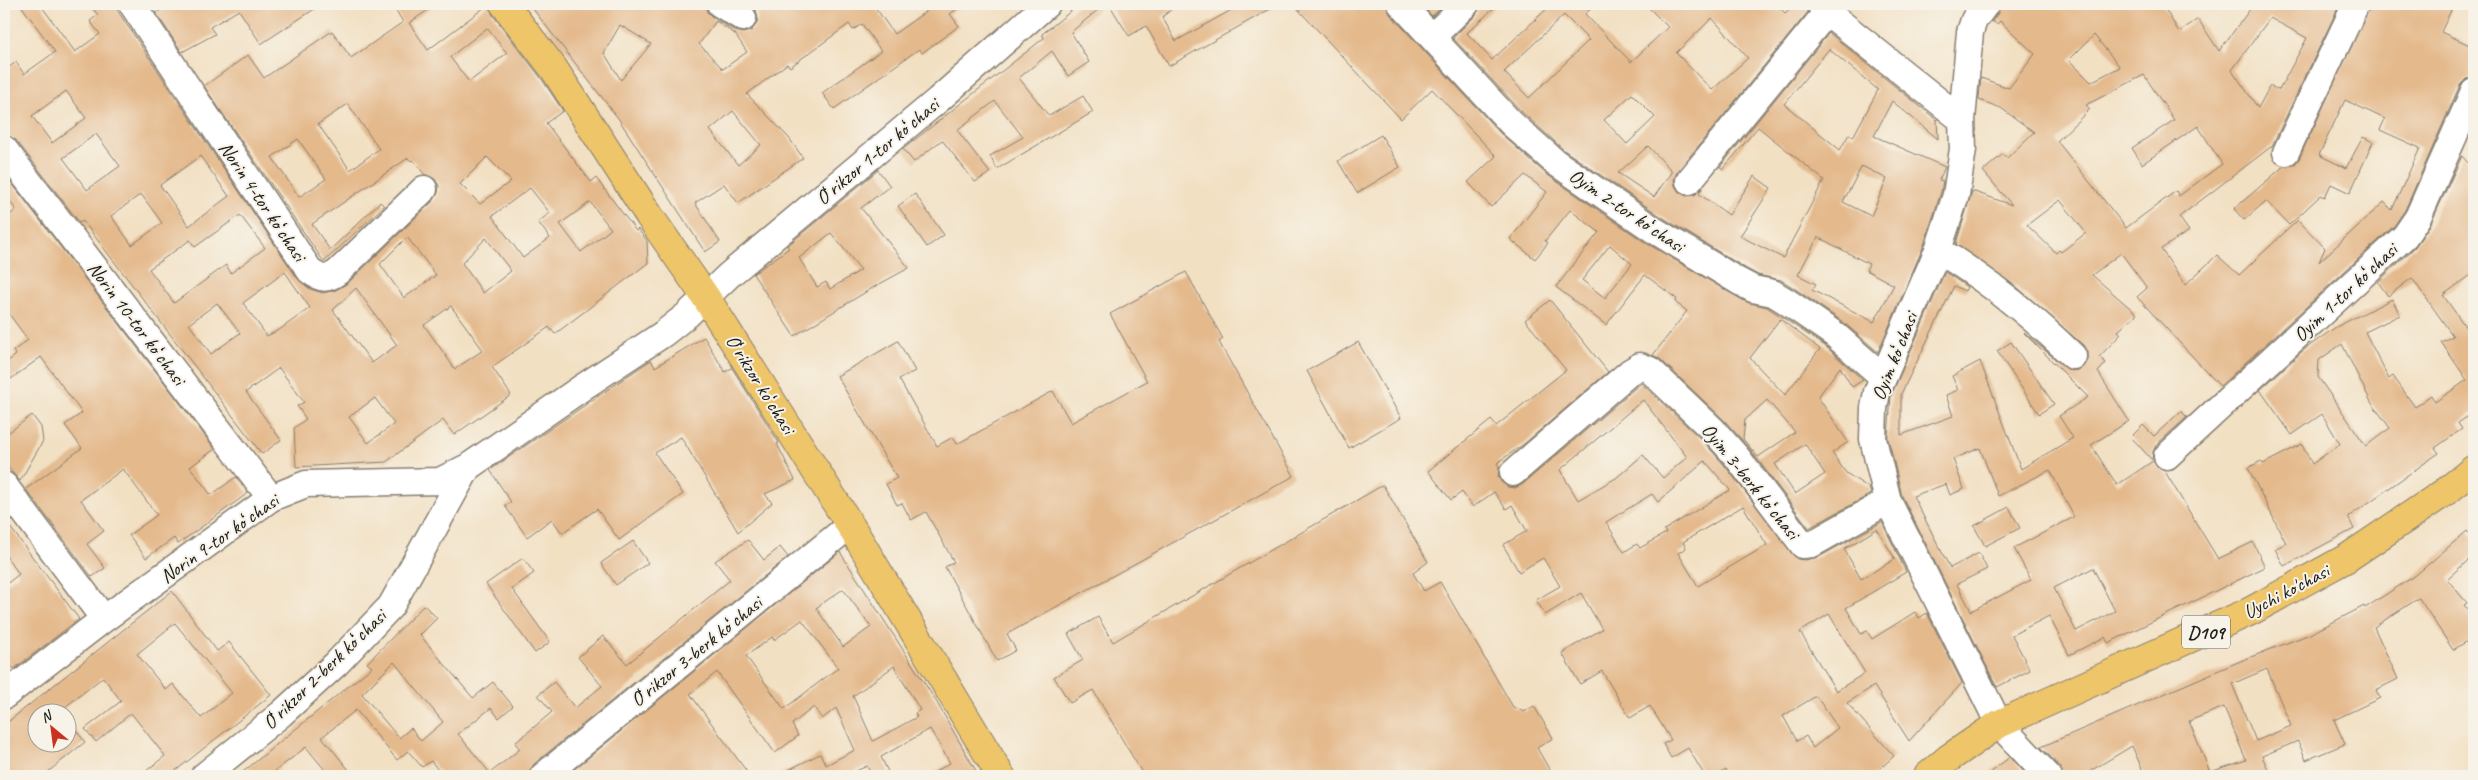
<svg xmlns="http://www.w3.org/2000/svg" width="2478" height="780" font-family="Caveat,sans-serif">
<rect width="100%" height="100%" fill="#f7f3e8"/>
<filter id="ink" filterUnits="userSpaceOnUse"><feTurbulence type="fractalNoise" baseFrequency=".02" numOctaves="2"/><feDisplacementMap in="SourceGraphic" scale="10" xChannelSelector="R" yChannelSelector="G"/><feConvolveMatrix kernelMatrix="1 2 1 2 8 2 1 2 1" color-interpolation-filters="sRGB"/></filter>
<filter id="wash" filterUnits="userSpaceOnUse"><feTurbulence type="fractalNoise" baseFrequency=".0096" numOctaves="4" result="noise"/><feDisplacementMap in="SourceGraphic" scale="20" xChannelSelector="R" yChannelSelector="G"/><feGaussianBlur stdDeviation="1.12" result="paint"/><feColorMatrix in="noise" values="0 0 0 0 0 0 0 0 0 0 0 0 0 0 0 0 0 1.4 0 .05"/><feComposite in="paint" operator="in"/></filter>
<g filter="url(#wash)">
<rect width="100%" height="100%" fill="#f2e0c3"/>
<g id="blocks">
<path fill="#e4b98c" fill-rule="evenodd" d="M20 4H40L75 52 100 34 90 21 98 15 89 4H113L298 279 310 289 323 293 336 290 348 283 434 200 438 193 439 186 435 179 424 174 413 160 411 161 408 158 312 224 330 250 380 202 384 206 324 262 204 86 248 55 264 78 332 31 351 58 403 22 392 4H437L409 23 428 50 489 4 492 14 541 78 563 111 546 123 591 182 596 178 636 231 638 229 647 241 648 263 555 334 549 327 492 367 511 395 454 435 443 420 386 462 296 467 294 428 306 419 297 406 304 402 279 368 246 392 281 440 262 454 83 221 80 223 16 140 4 134V71L16 62 24 74 55 52ZM487 28 507 53 469 82 450 57ZM66 91 86 118 52 143 32 116ZM348 104 379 149 350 170 318 124ZM96 134 120 166 87 190 63 158ZM298 139 326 179 299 197 272 157ZM200 156 229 196 189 226 160 185ZM487 157 511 181 480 204 460 184ZM530 188 550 213 538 222 550 238 523 258 492 216ZM141 194 162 223 132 245 111 216ZM590 202 611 229 581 252 560 224ZM240 215 265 248 231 273 226 265 174 303 149 269 190 240 195 247ZM407 237 436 275 404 298 380 264ZM486 238 511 271 483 293 462 263ZM285 272 310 308 279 330 267 336 243 303ZM356 288 397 345 372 363 333 310ZM217 303 240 333 211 354 189 324ZM451 306 483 350 455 369 424 325ZM375 398 394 424 368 443 349 417Z
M171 4H322L261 44 239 10 210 27 215 34 182 52 156 13Z
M529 4H705L707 12 712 17 735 31 743 33 751 31 756 25 758 19 756 10 748 4H873L894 34 928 10 924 4H964L950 14 959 26 922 53 919 49 834 109 822 93 881 51 862 24 853 30 849 24 790 67 787 64 747 94 789 138 803 158 738 203 724 184 695 203 720 242 705 252 618 118ZM716 21 735 34 747 52 723 69 699 44ZM620 25 651 44 621 80 604 53ZM733 111 761 145 738 165 710 130Z
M1080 4H1105L1071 32 1089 62 1068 76 1052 51 1019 78 1049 116 1083 96 1093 112 997 169 990 156 1023 137 995 101 957 130 990 173 975 182 942 140 914 162 903 149 1044 38 1042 34Z
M1109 4H1178L1162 17 1176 41 1242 4H1279L1169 66 1146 26 1129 36Z
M1293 4H1386L1390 14 1500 133 1546 174 1646 243 1746 302 1767 307 1825 346 1863 380 1852 387 1840 367 1818 397 1848 442 1832 453 1846 473 1869 488 1871 494 1809 528 1749 448 1725 421 1660 359 1653 355 1687 311 1675 302 1677 299 1645 275 1606 325 1556 287 1599 232 1570 210 1545 241 1548 243 1535 259 1510 239 1547 192 1525 175 1491 207 1468 182 1496 156 1432 89 1401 119ZM1610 245 1632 264 1605 298 1582 280ZM1780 319 1820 349 1785 395 1750 358ZM1767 400 1795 432 1758 457 1743 439 1745 420ZM1805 444 1825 474 1795 494 1775 464Z
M1421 4H1441L1443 6 1432 16Z
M1481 4H1498L1467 33 1492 60 1552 4H1596L1585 14 1631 62 1668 27 1645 4H1776L1785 13 1795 4H1805L1808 12 1677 172 1674 179 1675 186 1679 192 1686 196 1695 195 1703 187 1699 194 1729 215 1754 176 1771 188 1740 236 1783 258 1824 180 1758 127 1723 169 1720 167 1829 33 1937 120 1938 139 1892 101 1874 136 1945 167 1939 180 1943 181 1941 192 1924 245 1878 352 1843 322 1794 288 1781 280 1758 275 1745 268 1662 217 1564 150 1522 112 1453 38 1476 15ZM1564 15 1589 40 1529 98 1504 72ZM1712 18 1748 58 1712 90 1676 53ZM1829 49 1878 90 1853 137 1849 134 1840 150 1784 104ZM1632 94 1655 117 1627 144 1604 120ZM1648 146 1672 171 1654 197 1618 173ZM1862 166 1887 179 1871 216 1843 202ZM1818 237 1869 264 1866 270 1894 285 1874 322 1812 290 1816 284 1798 275Z
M2001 4H2162L2179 32 2198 19 2219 51 2251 8 2242 4H2340L2272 146 2179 217 2189 231 2161 249 2185 285 2217 255 2239 275 2298 220 2325 248 2319 262 2384 202 2392 210 2420 148 2380 130 2385 119 2345 100 2319 155 2346 168 2363 137 2373 142 2350 193 2331 184 2325 197 2321 195 2289 225 2266 201 2244 220 2234 209 2284 166 2294 165 2299 159 2371 4H2454L2441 32 2474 47V76L2466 79 2460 85 2405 210 2394 226 2220 386 2137 297 2147 288 2121 253 2092 275 2137 314 2118 331 2121 334 2099 357 2106 363 2098 372 2129 421 2091 445 2117 485 2153 461 2156 466 2164 470 2218 559 2253 542 2265 567 2108 643 2105 637 2069 655 2049 616 2012 635 2030 670 1997 687 1902 496 1888 437 1891 396 1945 272 1967 287 1965 291 1954 286 1901 394V435L1953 416 1946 395 1958 390 1952 376 1980 361 2021 469 2073 438 2059 416 2088 397 2024 333 2070 371 2078 370 2083 367 2087 360V352L2083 345 2018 288 1956 244 1972 191 2012 205 1983 171 2003 154 2007 158 2034 132 2001 108 1979 100 1981 78 2009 88 2035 54 2000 21 1997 24 1992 21 1998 13ZM2270 18 2307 38 2279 90 2270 86 2258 108 2232 70ZM2094 35 2120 67 2091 82 2069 60ZM2144 75 2174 120 2132 148 2142 164 2198 126 2222 164 2179 196 2176 191 2126 228 2057 141 2090 109 2086 105ZM2060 200 2086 233 2061 252 2059 250 2056 253 2027 225ZM1980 448 1998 496 2050 470 2074 517 2014 548 2031 580 1971 611 1957 584 1987 569 1979 553 1950 568 1913 496 1946 484 1950 495 1964 489 1953 459ZM2093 568 2115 611 2076 631 2054 588Z
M1381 135 1400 167 1357 193 1338 161Z
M2462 156 2474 170V273L2443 295 2474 339V412L2458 423 2462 429 2435 448 2439 453 2348 517 2354 529 2284 566 2275 549 2286 543 2248 468 2261 461 2263 464 2302 444 2312 464 2340 444 2322 414 2292 435 2260 390 2305 349 2336 327 2392 299 2400 315 2365 332 2389 379 2393 376 2415 407 2431 395 2435 402 2467 380 2441 342 2453 336 2412 278 2388 296 2378 282 2415 247 2430 225ZM2342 344 2371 402 2390 428 2366 446 2318 377 2319 360Z
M878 170 890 186 861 208 909 268 874 287 794 336 753 274 789 248 787 246ZM831 233 861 270 830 289 826 282 817 287 799 258Z
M4 173 215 449 190 467 211 495 236 477 248 493 178 544 174 538 146 558 129 535 157 515 123 469 81 500 104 531 87 544 105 568 92 577 26 489 82 448 65 425 82 413 41 357 4 384V364L16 355 13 351 28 340 4 307V219L16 210 4 193Z
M915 194 944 235 927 247 898 206Z
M1186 272 1223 339 1219 342 1294 476 1007 634 1016 650 997 661 945 567 954 562 926 512 911 520 902 503 897 505 886 484 897 478 837 376 898 341 915 371 899 379 937 446 953 437 957 444 1053 391 1071 423 1147 381 1110 314Z
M1550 300 1608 372 1524 444 1497 463 1499 467 1498 476 1501 482 1508 487 1515 488 1523 484 1641 383 1703 441 1725 466 1797 559 1805 560 1819 557 1882 522 1906 572 1846 608 1861 634 1867 631 1872 639 1915 612 1919 618 1927 613 1962 683 1909 741 1874 686 1847 703 1894 756 1872 776H1729L1726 770 1715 776H1705L1688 748 1671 758 1663 744 1671 740 1650 706 1630 718 1602 671 1580 684 1562 653 1602 629 1581 593 1545 615 1536 600 1560 586 1543 558 1519 572 1503 545 1527 531 1512 505 1506 509 1494 492 1473 507 1462 492 1451 500 1428 471 1491 420 1496 426 1566 370 1525 320ZM1643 400 1687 457 1663 478 1643 455 1616 478 1578 500 1560 470ZM1705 461 1730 490 1664 530 1666 533 1640 548 1637 544 1624 552 1606 522 1652 494 1658 502ZM1743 506 1767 545 1698 586 1678 553 1686 548 1683 542ZM1877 529 1895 559 1861 579 1844 549ZM1829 614 1865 673 1836 691 1800 632ZM1816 696 1838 728 1813 748 1806 736 1797 741 1783 716Z
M704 337 725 372 732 368 779 443 777 444 795 480 765 494 772 503 738 532 681 437 655 453 683 494 619 540 597 509 562 533 552 519 527 537 505 506 511 502 490 470 651 360 655 367Z
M1358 342 1401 418 1349 448 1307 371Z
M2011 342 2054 404 2039 414 1997 351Z
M2181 411 2187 417 2156 445 2153 452 2152 460 2131 437 2143 425 2154 436Z
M32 415 41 427 43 441 20 481 4 463V436Z
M1383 485 1428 562 1413 573 1424 591 1440 582 1513 707 1524 712 1534 706 1553 738 1537 748 1553 776H1144L1093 690 1070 703 1054 677 1083 660 1068 634 1098 617 1113 642Z
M2009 507 2020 528 1985 546 1974 526Z
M4 519 79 619 14 669 4 656V586L19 574 4 553Z
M2467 531 2474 539V555L2447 579 2467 603 2464 605 2474 617V637L2453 650 2419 598 2374 627 2398 679 2376 690 2380 698 2334 720 2345 744 2306 760 2298 741 2262 756 2271 776H2145L2132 746 2082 776H2063L2059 766 2041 747 2238 662 2310 634 2364 606 2365 608 2416 575ZM2267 669 2291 726 2256 741 2232 684ZM2224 707 2246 760 2210 772 2189 721Z
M748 540 764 560 780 547 788 557 534 764 528 776H443L431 761 422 767 408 751 397 760 356 710 322 737 354 776H330L306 747 269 776H238L372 667 367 663 424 605 437 618 420 635 473 698 493 682 513 706 499 718 491 708 458 734 490 773 520 749 515 743 552 712 538 695 554 682 575 708 602 686 578 657 603 636 627 664 730 580 715 561ZM394 662 443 722 421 741 411 728 399 738 362 694Z
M633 541 648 563 616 585 601 563Z
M840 552 936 701 979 776H928L950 763 930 729 881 757 890 776H872L867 766 845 776H776L820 754 826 765 855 750 836 708 822 719 814 707 792 724 798 736 775 753 717 672 690 694 750 776H566ZM843 589 871 627 843 647 816 608ZM802 620 838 668 784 709 746 656 772 637 774 640ZM894 666 920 710 915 713 917 717 873 741 853 696Z
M523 558 534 573 512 589 550 642 535 653 486 584Z
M172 591 217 651 229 642 271 695 169 776H140L165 756 131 713 96 742 85 729 121 701 103 677 59 712H38V742H68V720L85 742 43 776H4V725ZM175 623 232 693 201 718 173 684 166 690 137 654Z
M2010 757 2028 776H1985Z"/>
</g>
</g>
<g filter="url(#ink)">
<use href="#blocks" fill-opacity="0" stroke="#877e70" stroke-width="1"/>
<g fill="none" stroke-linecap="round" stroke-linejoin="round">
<g stroke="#877e70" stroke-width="29">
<path id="minor" d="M132 4 310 271C321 280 328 280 339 271L424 189
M720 4 743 18
M1401 4 1511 123 1555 162 1654 230 1738 281 1753 289 1773 293 1786 301 1834 334 1883 377
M1820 4 1827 12 1962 120
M1986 4 1974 20 1970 32 1962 120 1963 149 1956 195 1938 250 1877 392 1874 408 1873 439 1888 501 1999 724 2048 776
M1432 37 1466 4
M4 149 271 498
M2286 152 2356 4
M1689 181 1827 12
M1938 250C1988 280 2032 316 2073 356
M2167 456 2405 236 2418 217 2474 91
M1513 473 1630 372 1640 366 1650 370 1714 431 1737 457 1803 545 1812 544 1888 501
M4 485 104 619
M4 696 104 619 271 498 306 484 440 481 468 467 583 387 663 334 687 315 729 275 938 100 1047 4
M204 776 281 714 336 664 391 606 468 467
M543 776 850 525"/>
</g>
<g stroke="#877e70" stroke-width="30">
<path id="major" d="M504 4 554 69 650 217 705 296 850 525 1001 776
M1928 776 1949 758 1999 724 2251 611 2347 558 2448 490 2474 469"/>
</g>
<use href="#minor" stroke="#fff" stroke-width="26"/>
<use href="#major" stroke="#eec569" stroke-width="28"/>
</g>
</g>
<g text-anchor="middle" stroke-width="4" stroke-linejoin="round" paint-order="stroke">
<rect fill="#f7f3e8" stroke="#5e5c59" stroke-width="1" x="2182" y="615.5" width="48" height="33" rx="4"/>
<g font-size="19" font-weight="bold" fill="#1c1c1c">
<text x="2206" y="639">D109</text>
</g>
<g font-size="20" fill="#1c1c1c" stroke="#f7f3e8">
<text transform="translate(877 151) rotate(-40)" y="7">Oʻrikzor 1-tor koʻchasi</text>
<text transform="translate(263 201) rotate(56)" y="7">Norin 4-tor koʻchasi</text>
<text transform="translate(1627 210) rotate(34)" y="7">Oyim 2-tor koʻchasi</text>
<text transform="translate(2345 292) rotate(-43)" y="7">Oyim 1-tor koʻchasi</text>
<text transform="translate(137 323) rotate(53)" y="7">Norin 10-tor koʻchasi</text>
<text transform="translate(1894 356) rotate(-68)" y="7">Oyim koʻchasi</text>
<text transform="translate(761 384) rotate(58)" y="7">Oʻrikzor koʻchasi</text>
<text transform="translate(1751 481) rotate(51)" y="7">Oyim 3-berk koʻchasi</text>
<text transform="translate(219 538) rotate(-35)" y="7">Norin 9-tor koʻchasi</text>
<text transform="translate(2286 591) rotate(-28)" y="7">Uychi ko'chasi</text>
<text transform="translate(696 651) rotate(-39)" y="7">Oʻrikzor 3-berk koʻchasi</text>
<text transform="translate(324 669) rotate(-44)" y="7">Oʻrikzor 2-berk koʻchasi</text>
</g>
</g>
<rect width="2478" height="780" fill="none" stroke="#f7f3e8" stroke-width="20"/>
<g transform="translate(52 728) rotate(331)"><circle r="24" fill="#f7f3e8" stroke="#9f9d96"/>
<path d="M0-4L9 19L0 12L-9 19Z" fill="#c8321e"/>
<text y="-8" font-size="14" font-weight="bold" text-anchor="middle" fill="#1c1c1c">N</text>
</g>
</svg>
